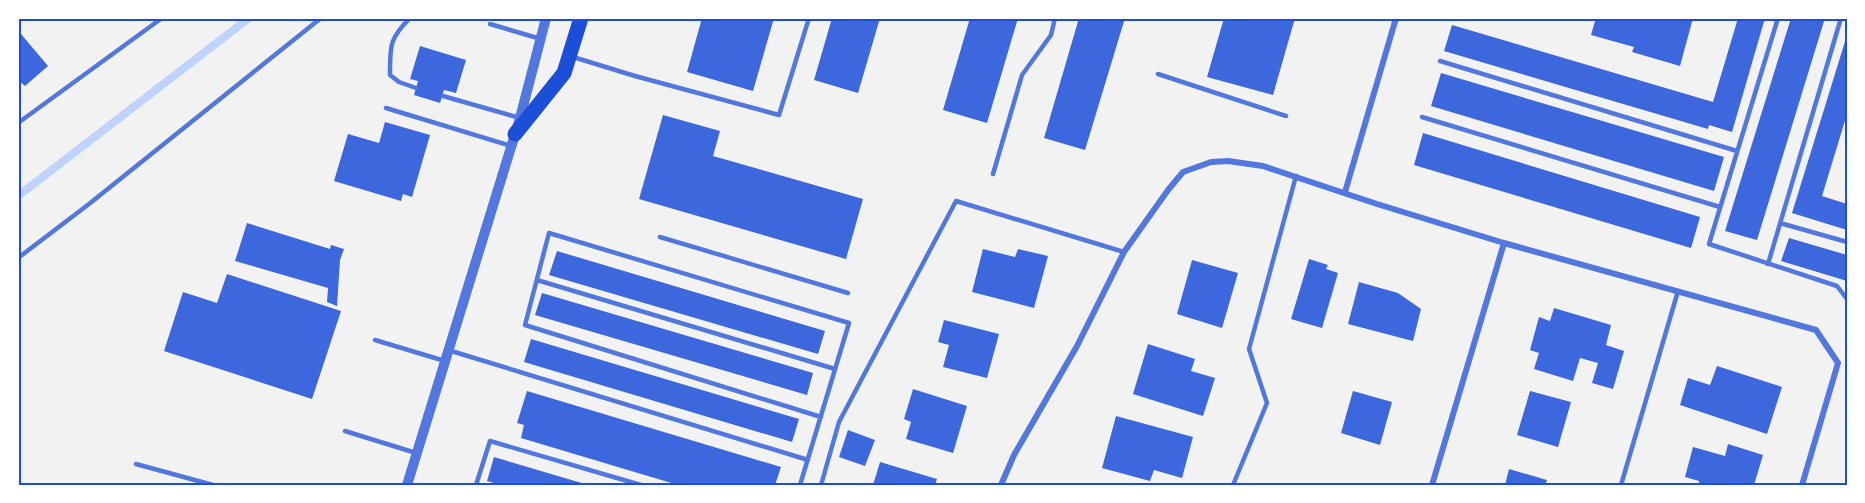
<svg xmlns="http://www.w3.org/2000/svg" width="1865" height="503" font-family="'Public Sans',sans-serif">
<rect width="100%" height="100%" fill="#f2f2f2"/>
<g fill="none" stroke-linecap="round" stroke-linejoin="round">
<path stroke="#bfd3fe" stroke-width="8" d="M18 196 249 18"/>
</g>
<path fill="#3d67dc" d="M702 18H774L753 91 687 72Z
M832 18H880L858 93 814 80Z
M970 18H1018L987 123 943 110Z
M1079 18H1125L1085 150 1044 138Z
M1224 18H1295L1273 95 1207 77Z
M1596 18H1693L1680 66 1632 52 1634 47 1591 35Z
M1738 18H1765L1732 132 1709 125 1708 129 1444 51 1452 25 1713 102Z
M1791 18H1825L1757 240 1725 231Z
M21 34 48 66 25 86 18 80V37Z
M1847 35V114L1822 196 1847 204V230L1792 213Z
M420 46 466 60 456 93 444 90 440 103 414 95 418 81 410 79Z
M1441 73 1724 157 1714 191 1431 106Z
M663 115 720 131 713 156 863 199 846 259 639 199Z
M385 122 430 135 412 197 403 194 401 201 334 181 348 134 379 143Z
M1423 133 1700 217 1691 248 1414 165Z
M247 223 330 249 331 245 344 249 340 260 337 306 327 302 328 288 235 261Z
M1789 238 1847 255V281L1781 261Z
M983 249 1015 257 1018 249 1048 256 1034 308 972 292Z
M557 251 825 331 818 354 549 275Z
M1309 259 1328 265 1326 269 1338 273 1322 328 1291 319Z
M1192 260 1238 273 1222 328 1177 314Z
M227 274 341 311 312 399 164 351 183 292 217 303Z
M1359 282 1398 293 1421 309 1413 341 1348 324Z
M542 293 813 373 807 395 535 315Z
M1554 308 1611 325 1606 345 1624 351 1613 389 1592 383 1598 363 1580 358 1573 381 1534 369 1539 353 1530 350 1539 317 1550 321Z
M944 320 999 334 987 378 943 367 949 345 938 342Z
M531 339 799 419 792 442 524 362Z
M1148 344 1195 359 1191 371 1215 378 1203 416 1133 394Z
M1717 366 1782 387 1767 434 1680 405 1688 378 1710 385Z
M913 389 967 406 953 453 906 439 911 422 904 419Z
M527 391 781 467 775 485H678L521 438 524 425 517 423Z
M1353 391 1392 402 1380 445 1341 433Z
M1530 391 1571 402 1558 447 1517 435Z
M1116 416 1193 437 1182 478 1154 470 1150 481 1102 468Z
M848 430 875 440 865 466 839 457Z
M1728 444 1763 455 1754 485H1699V481L1685 477 1693 447 1725 456Z
M494 457 585 484V485H500L487 481Z
M880 462 937 479 935 485H873Z
M1509 469 1547 480 1545 485H1505Z"/>
<g fill="none" stroke-linecap="round" stroke-linejoin="round">
<path stroke="#5277de" stroke-width="4.5" d="M410 18C389 39 390 46 390 75L399 82 416 88
M1778 18 1709 244 1837 286 1847 299
M490 24 541 39
M573 57 635 76 779 115 809 18
M1440 61 1737 151
M1158 74 1286 116
M443 96 520 118
M386 108 511 146
M1422 117 1720 207
M18 123 162 18
M993 174 1022 75 1051 35 1055 18
M1780 223 1847 242
M660 237 848 293
M18 258 89 204 321 18
M1768 264 1841 18
M537 280 835 369
M375 340 445 361
M448 350 808 460
M345 431 416 453
M136 464 213 485
M476 485 490 441 641 485
M800 485 849 323 549 233 525 325 821 417
M821 485 839 422 956 201 1124 252
M1233 485 1267 403 1249 349 1296 176
M1621 485 1678 291"/>
<path stroke="#5277de" stroke-width="6" d="M1345 192 1396 18
M1001 485 1014 455 1077 346 1124 252 1168 190 1183 172 1211 162 1228 161 1263 166 1377 204 1504 243 1816 330 1838 363
M1432 485 1504 243
M1802 485 1838 363"/>
<path stroke="#5277de" stroke-width="10" d="M407 485 520 118 546 18"/>
<path stroke="#1d4ed8" stroke-width="15" d="M515 134 564 73 581 18"/>
</g>
<rect width="1865" height="503" fill="none" stroke="#ffffff" stroke-width="39"/>
<rect x="20" y="20" width="1826" height="464" fill="none" stroke="#1d4ed8" stroke-width="2"/>
</svg>
